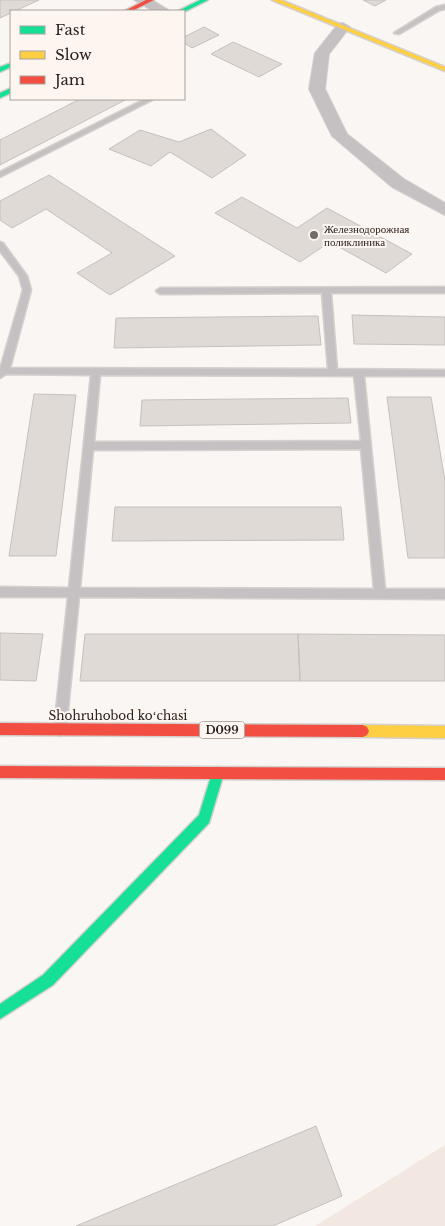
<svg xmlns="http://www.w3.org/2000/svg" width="445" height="1226" font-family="'Libre Baskerville',serif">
<rect width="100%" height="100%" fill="#faf6f3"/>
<path fill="#f3e7e1" d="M445 1145V1226H315Z"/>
<path fill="#e0dad7" stroke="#c6c0bd" d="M0 0H39L0 18Z
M363 0H386L375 6Z
M204 27 219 35 192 48 184 43V37Z
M233 42 282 64 259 77 211 54Z
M80 99H127L0 165V140Z
M211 129 246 155 212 178 170 152 151 166 109 149 140 130 179 142Z
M49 175 175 256 110 295 77 273 112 253 46 209 12 228 0 220V201Z
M242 197 297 228 327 208 412 254 386 273 330 242 300 262 215 213Z
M352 315 445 317V345L354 344Z
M318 316 321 345 114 348 116 318Z
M34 394 76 395 56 556H9Z
M387 397H431L445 481V558H408Z
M348 398 351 423 140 426 142 400Z
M115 507H341L344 540 112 541Z
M0 633 43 634 36 681 0 680Z
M85 634H298L300 681H80Z
M298 634 445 635V681H300Z
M316 1126 342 1196 273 1226H76Z"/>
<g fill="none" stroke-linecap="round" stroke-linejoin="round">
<g stroke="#d4d0cd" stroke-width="3">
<path id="lane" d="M445 5V9L440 10 399 34 394 33 436 7Z
M145 99H154L0 177V172Z
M0 242 3 243 27 276 31 290 10 368 328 369 322 293 160 294 156 291 160 288 445 287V293H331L337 369 445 370V376H364L385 589H445V599L79 597 66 730 64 734 60 736 56 734 54 730 68 597H0V587L69 588 91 375 6 374 0 378V369L23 290 19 276 0 251ZM100 375 354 376 361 441 94 442ZM361 449 374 589 80 588 93 450Z"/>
</g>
<g stroke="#d4d0cd" stroke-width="2">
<path id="street" d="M134 0H152L170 11H153Z
M343 23 350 27 329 54 325 89 347 134 404 179 445 203V215L392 187 332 136 309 89 315 53 338 24Z"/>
</g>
<g stroke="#d4d0cd" stroke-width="3">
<path id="fast" d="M200 0H208L184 12 178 11Z
M11 63V67L0 72V67Z
M11 88V93L0 98V93Z
M218 767 222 769 224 773 209 823 53 985 0 1019V1004L43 975 199 815 212 773 214 769Z"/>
</g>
<g stroke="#d4d0cd" stroke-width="3">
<path id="slow" d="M272 0H281L445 67V71Z
M363 725 445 726V738L363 737 359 735 357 731 359 727Z"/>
</g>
<g stroke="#d4d0cd" stroke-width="3">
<path id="jam" d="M146 0H154L132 11H124Z
M0 723 363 725 367 727 369 731 367 735 363 737 0 735Z
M0 766 445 768V780L0 778Z"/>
</g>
<use href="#lane" fill="#c5c1c3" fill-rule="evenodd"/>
<use href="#street" fill="#c5c1c3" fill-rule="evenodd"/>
<use href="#fast" fill="#16e098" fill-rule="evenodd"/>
<use href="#slow" fill="#ffcf43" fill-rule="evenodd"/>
<use href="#jam" fill="#f24e42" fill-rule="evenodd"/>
</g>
<circle fill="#726c68" stroke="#fdf5f0" stroke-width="2" cx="314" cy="235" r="5"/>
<g text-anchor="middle" stroke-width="4" stroke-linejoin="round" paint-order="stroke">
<g font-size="11" fill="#29221d" stroke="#fdf5f0" text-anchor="start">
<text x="324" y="233">Железнодорожная<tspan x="324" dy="13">поликлиника</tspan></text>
</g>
<rect fill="#fdf5f0" stroke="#69615c" stroke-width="1" x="199.5" y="721.5" width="45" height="17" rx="4"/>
<g font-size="11" font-weight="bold" fill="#29221d">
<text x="222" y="734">D099</text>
</g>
<g font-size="12" fill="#29221d" stroke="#fdf5f0">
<text x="118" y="720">Shohruhobod koʻchasi</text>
</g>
</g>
<rect x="10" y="10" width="175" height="90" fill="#fdf5f0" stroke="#a8a19c"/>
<rect x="20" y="26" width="25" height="8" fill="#16e098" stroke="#a8a19c"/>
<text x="55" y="35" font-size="15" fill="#29221d">Fast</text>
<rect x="20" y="51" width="25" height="8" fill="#ffcf43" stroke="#a8a19c"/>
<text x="55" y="60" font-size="15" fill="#29221d">Slow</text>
<rect x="20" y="76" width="25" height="8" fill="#f24e42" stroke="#a8a19c"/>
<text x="55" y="85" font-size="15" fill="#29221d">Jam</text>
</svg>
